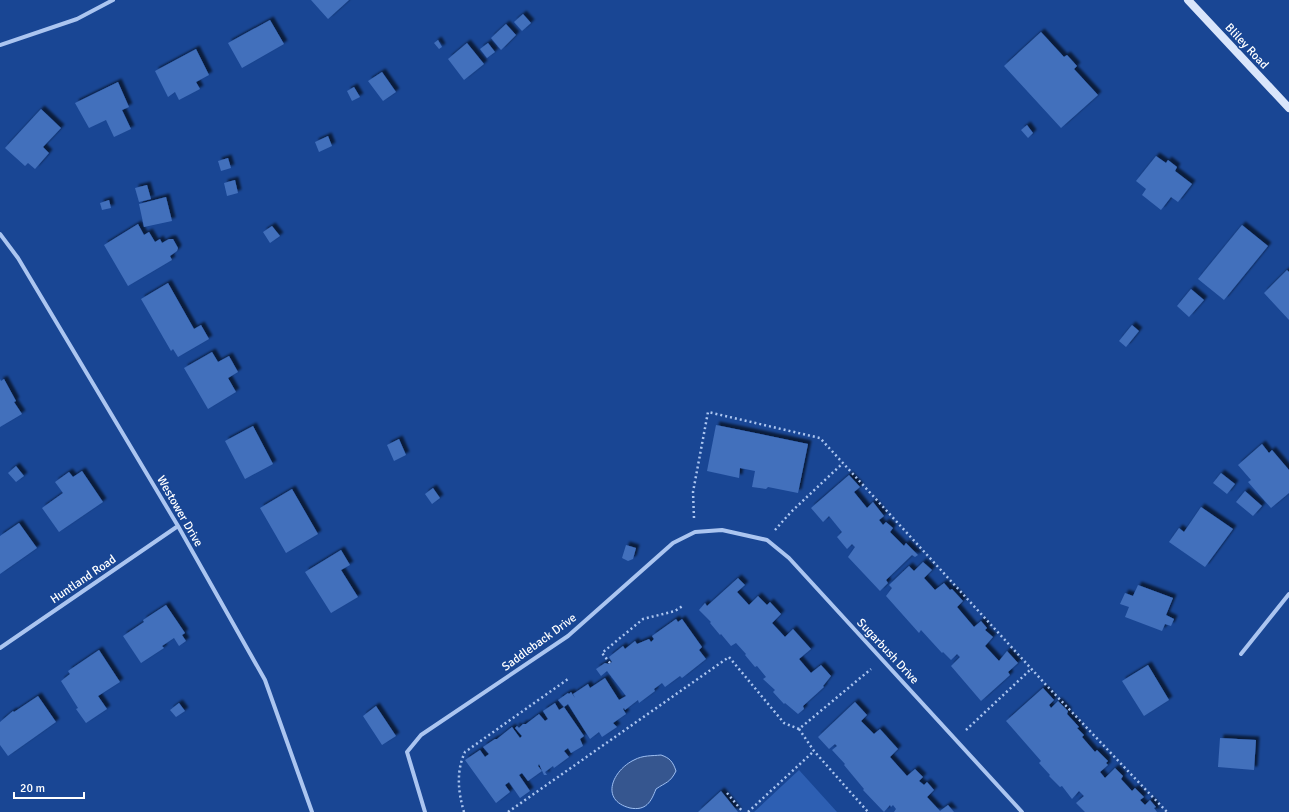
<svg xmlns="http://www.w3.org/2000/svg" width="1289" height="812" font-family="Signika,sans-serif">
<defs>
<filter id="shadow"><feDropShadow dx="3.5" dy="-3.5" stdDeviation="1" flood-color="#0009"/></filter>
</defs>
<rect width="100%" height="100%" fill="#194694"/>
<path fill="#2d5fb3" d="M799 770 837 812H754Z"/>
<path fill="#36568f" stroke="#9ebff2" d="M661 755C670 758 673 762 676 771 670 783 666 782 656 789 651 802 646 811 630 808 599 800 613 770 634 760 643 755 652 756 661 755Z"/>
<path fill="#4270bc" filter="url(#shadow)" d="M311 0H349L328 19Z
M523 14 531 23 522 31 514 22Z
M270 20 284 44 242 68 228 43Z
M506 24 516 35 501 50 491 38Z
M1041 32 1064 57 1067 55 1077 66 1074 69 1098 95 1061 128 1004 66Z
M438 40 442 47 439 49 434 43Z
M467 43 484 64 464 80 448 59Z
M488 43 495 52 487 58 480 49Z
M196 49 209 75 196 82 200 89 179 100 175 92 168 97 155 71Z
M382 72 396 92 383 101 368 81Z
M118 82 129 107 122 110 131 129 114 137 106 120 89 128 75 103Z
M354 87 360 97 352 101 347 91Z
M41 109 61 128 43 147 49 153 35 169 28 163 25 166 5 148Z
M1027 125 1033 133 1028 138 1021 130Z
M328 136 332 146 319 152 315 142Z
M1156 156 1166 163 1168 160 1177 167 1175 171 1192 184 1178 202 1171 197 1161 210 1142 195 1146 189 1136 181Z
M228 158 231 168 221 171 218 161Z
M235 180 238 193 227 196 224 183Z
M147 185 151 199 139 202 135 188Z
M166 197 172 221 144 227 139 204Z
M109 200 111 208 102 210 100 203Z
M138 224 144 235 149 232 155 242 160 239 162 243 169 239H173L178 248 177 251 170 256 172 260 128 286 104 245Z
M1242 225 1268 246 1224 300 1198 279Z
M272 226 280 236 270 243 263 232Z
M1287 270 1289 272V320L1264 293Z
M168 283 194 329 201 325 209 339 178 357 173 349 171 351 141 299Z
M1191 289 1204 300 1189 317 1177 306Z
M1132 325 1139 331 1126 347 1119 341Z
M212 352 218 362 229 356 238 372 228 378 236 392 208 409 184 368Z
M0 379 1 381 4 379 16 401 14 402 22 414 0 427Z
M716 425 808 444 798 493 768 487 766 489 752 487 755 471 740 468 739 478 707 471Z
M253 426 273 464 245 479 225 441Z
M399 439 406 455 394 461 387 445Z
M1262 444 1269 453 1272 450 1289 470V493L1271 508 1248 482 1251 480 1238 465Z
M16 466 24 476 16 482 8 473Z
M82 471 103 502 59 532 42 508 63 493 55 482 69 472 73 477Z
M1221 473 1235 484 1227 494 1213 483Z
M849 475 860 487 854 492 867 508 873 502 884 516 879 520 883 525 886 522 893 528 890 532 904 546 906 543 918 555 915 557 912 555 886 580 888 583 880 591 848 557 855 547 852 544 847 549 837 537 842 532 829 516 823 522 811 508Z
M433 488 440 498 432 504 425 494Z
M292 489 318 534 286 553 260 508Z
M1245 491 1262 506 1253 516 1236 502Z
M1201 507 1233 529 1205 567 1169 542 1179 528 1184 532Z
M19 523 37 548 0 574V536Z
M626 545 636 548 633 559 628 561 622 558Z
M341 550 350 565 341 570 358 597 331 613 305 572Z
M923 562 932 570 924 578 935 590 944 583 950 590 952 589 963 601 957 607 974 627 981 621 987 628 985 630 993 637 985 646 999 661 1007 651 1018 663 1008 672 1010 675 981 701 951 666 960 657 957 654 951 660 943 652 942 653 921 630 919 633 886 596 892 588 889 585 909 566 914 571Z
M738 578 745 585 737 592 749 605 758 596 767 605 770 602 781 614 772 623 785 637 793 629 811 649 799 659 811 673 821 665 831 676 823 686 824 687 803 706 804 709 798 714 785 703 784 704 773 692 775 690 763 679 766 677 757 666 755 667 745 655 746 654 736 643 731 646 721 634 720 635 710 623 711 622 699 610 705 603 707 606Z
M1138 585 1173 598 1166 615 1174 619 1171 626 1165 624 1162 631 1125 617 1129 607 1120 604 1125 593 1133 596Z
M166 605 185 633 182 635 186 641 179 646 174 638 162 646 164 648 141 663 123 636 144 622 143 620Z
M676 619 678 622 682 619 702 647 699 650 706 659 682 678 680 676 665 687 662 683 654 689 655 691 639 703 638 700 625 710 624 708 623 709 626 714 613 723 617 727 602 737 599 732 590 739 568 704 564 707 558 700 568 693 569 694 571 692 575 698 573 694 588 684 590 688 605 678 619 700 626 696 607 671 601 676 596 669 605 663 609 664 612 662 609 657 623 646 625 649 635 641 637 644 649 639 651 642 654 639 652 636Z
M99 650 120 682 98 696 107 709 86 723 76 709 78 708 61 681 70 674 68 671Z
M1148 665 1169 700 1144 716 1122 681Z
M1043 688 1054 700 1049 705 1051 708 1058 701 1068 711 1067 714 1079 727 1077 728 1084 735 1082 737 1095 752 1097 750 1108 761 1106 763 1108 765 1100 772 1105 778 1115 768 1123 776 1121 779 1132 791 1135 788 1144 797 1140 800 1145 805 1150 800 1156 807 1154 808 1157 812H1085L1076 803 1084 796 1079 791 1072 799 1062 786 1060 787 1049 776 1050 775 1039 763 1041 761 1006 721Z
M38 696 56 722 8 756 0 745V722L13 711 14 712Z
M855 702 867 715 861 721 874 734 880 729 898 749 890 757 907 776 915 769 923 777 919 781 924 785 927 782 934 790 927 797 940 811 948 805 954 812H894L896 809 893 805 891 807 890 805 884 812 863 790 864 789 844 765 845 764 832 750 837 746 835 744 829 749 818 737Z
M179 703 185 711 176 717 170 710Z
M555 703 559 710 564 707 584 736 580 739 583 746 571 753 568 748 564 751 569 757 554 768 553 766 545 772 547 775H544L539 764 538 766 542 771 528 781 522 773 519 775 530 791 520 798 509 782 505 785 510 792 496 803 465 760 480 750 485 757 489 754 483 747 495 739H497L512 727 520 738 522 736 515 728 517 726 519 728 523 724H526L539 714 545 721 548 719 543 711Z
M376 706 396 736 382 745 363 716Z
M1220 738 1256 740 1254 770 1218 767Z
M721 791 738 812H698Z"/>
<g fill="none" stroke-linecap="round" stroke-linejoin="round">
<path stroke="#abc5f0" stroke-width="2.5" stroke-dasharray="2 3" stroke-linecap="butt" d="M694 518 693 492 708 412 820 438 1048 687 1167 812
M775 530 791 512 843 463
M610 663 602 653 643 619 675 611 684 605
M799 729 814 751 868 812
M966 730 1031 669
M727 793 743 812
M464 812C458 792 456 771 465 752L568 679
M508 812 729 657 784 723 799 729 871 669
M748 812 814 751"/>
<path stroke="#abc5f0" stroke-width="4" d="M0 45 77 19 113 0
M0 234 18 258 178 526 265 680 312 812
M0 648 178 526
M1241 654 1289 594
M425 812 407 752 421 735 568 636 673 543 695 532 722 530 767 540 789 558 1022 812"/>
<path stroke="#d9e5fb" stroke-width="8" d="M1188 0 1289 108"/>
</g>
<g text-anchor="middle" stroke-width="3" stroke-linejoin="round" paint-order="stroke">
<g font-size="12" fill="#fff" stroke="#194694">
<text transform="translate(1247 46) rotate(47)" y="4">Bliley Road</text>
<text transform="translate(180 511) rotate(60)" y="4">Westower Drive</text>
<text transform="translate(83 579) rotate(-34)" y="4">Huntland Road</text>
<text transform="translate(539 642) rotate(-36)" y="4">Saddleback Drive</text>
<text transform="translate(888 651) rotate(47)" y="4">Sugarbush Drive</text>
</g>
</g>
<path d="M14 792v6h70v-6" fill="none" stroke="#ffffff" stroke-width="2"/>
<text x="20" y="792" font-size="12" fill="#ffffff" stroke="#194694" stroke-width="3" paint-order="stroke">20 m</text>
</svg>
